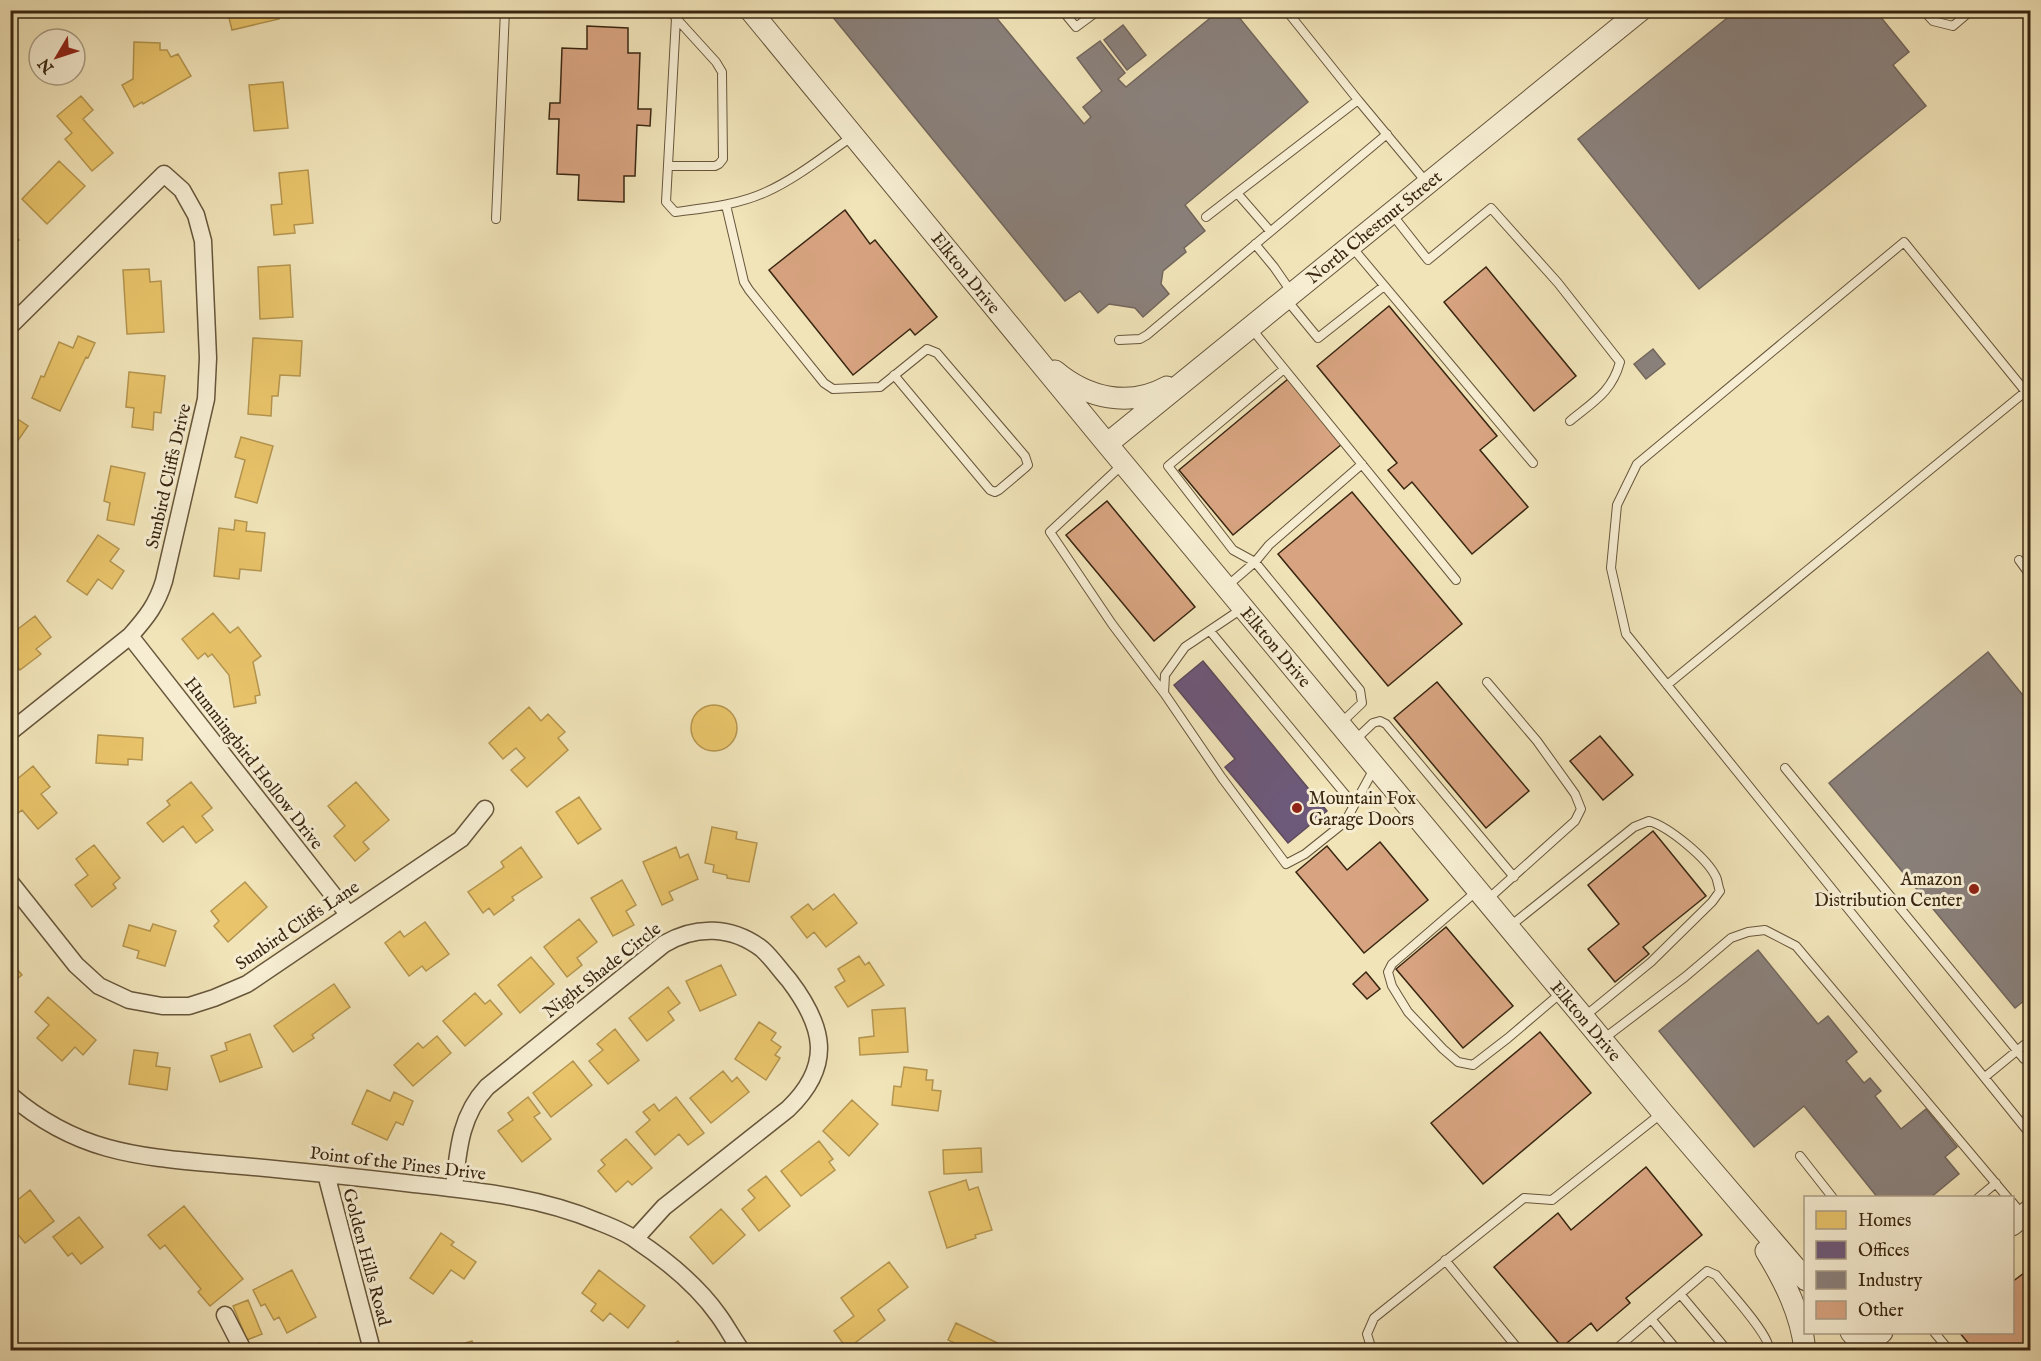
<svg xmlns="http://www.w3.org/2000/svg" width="2041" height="1361" font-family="'IM FELL English',serif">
<rect width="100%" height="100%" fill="#f1e4b9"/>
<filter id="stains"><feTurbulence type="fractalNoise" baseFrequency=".00333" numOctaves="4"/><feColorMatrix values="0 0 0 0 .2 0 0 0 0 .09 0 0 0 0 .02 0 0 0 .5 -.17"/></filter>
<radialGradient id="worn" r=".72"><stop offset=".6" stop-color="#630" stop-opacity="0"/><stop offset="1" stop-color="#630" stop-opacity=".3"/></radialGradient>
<path fill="#e9c46a" stroke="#b4954f" stroke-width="1.5" d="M227 10H277L279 19 232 30Z
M134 42 160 43V50H167L171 57 178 54 191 76 143 104 142 102 134 107 122 85 133 79Z
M283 82 288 128 254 131 249 85Z
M81 96 93 110 83 119 113 153 92 171 65 139 72 133 57 116Z
M59 161 85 186 47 224 22 199Z
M308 170 313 223 294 225 295 233 274 235 271 205 282 204 279 173Z
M10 217 18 225 11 232 19 240 10 248Z
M290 265 293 317 260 319 258 267Z
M149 269 150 282 161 281 164 332 127 334 123 270Z
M78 336 95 343 88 358 86 357 60 411 32 398 41 376 44 377 59 342 73 348Z
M253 338 302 341 300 376 280 375 278 396H272L271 416 248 414Z
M129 372 165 376 161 413 154 412 153 430 132 427 134 408 126 407Z
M10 414 28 426 10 452Z
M241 437 273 446 257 503 235 497 245 460 235 457Z
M111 466 145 473 134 525 107 520 110 503 104 501Z
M235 520 247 522 246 531 265 533 261 571 240 569 239 579 214 576 219 528 234 530Z
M98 535 119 549 110 561 124 571 112 589 98 579 87 595 67 581Z
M213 613 230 633 238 627 261 656 253 662 260 695 255 696 256 703 234 707 229 675 212 654 208 657 205 653 198 659 182 639Z
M35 616 51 637 36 649 41 654 20 670 10 658V635Z
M691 728a23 23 0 1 1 46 0a23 23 0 1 1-46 0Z
M529 707 541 721 548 714 565 732 558 738 568 750 527 787 511 770 525 758 516 748 503 759 489 743Z
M98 735 143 738 142 760 128 759V765L96 763Z
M33 766 50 787 41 794 57 813 38 829 22 810 17 814 10 807V785Z
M191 782 212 808 202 816 213 830 196 843 183 826 163 842 147 823 170 805 167 801Z
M356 782 389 820 363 842 369 849 355 861 334 836 345 826 328 806Z
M579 797 601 829 578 844 556 812Z
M712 827 737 832 736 839 757 843 749 882 727 878V875L713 872 714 865 705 863Z
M94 845 120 878 113 884 116 888 92 907 75 885 88 875 76 859Z
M521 847 542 877 512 897 514 900 494 915 489 908 483 913 468 892 504 867 501 862Z
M676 847 680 858 688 854 698 879 669 892 673 900 662 905 643 862Z
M622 880 636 905 626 911 634 925 613 936 591 898Z
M245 882 267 907 228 942 214 926 219 921 211 911Z
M834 894 857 923 826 947 814 932 807 938 791 917 808 904 813 910Z
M579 919 597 942 577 958 582 965 567 977 544 947Z
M425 922 449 954 426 971 422 966 409 976 385 943 400 931 404 937Z
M153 924 176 931 165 966 137 958 139 951 123 946 129 925 150 931Z
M859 956 865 965 869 962 884 985 848 1007 835 987 845 981 838 969Z
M531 957 554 984 520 1013 498 985Z
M10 961 22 975 10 984Z
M721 965 736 995 700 1011 686 981Z
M334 984 350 1007 312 1035 314 1038 293 1052 274 1026Z
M668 987 680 1003 668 1012 674 1020 647 1041 629 1018Z
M475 993 485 1004 490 1000 502 1014 465 1046 443 1021Z
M48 997 96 1040 83 1055 75 1047 62 1061 37 1038 49 1025 35 1012Z
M905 1008 908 1052 860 1055 859 1038 874 1036 872 1010Z
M759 1022 776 1033 771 1040 781 1047 775 1055 780 1058 766 1080 735 1059Z
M615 1029 639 1060 608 1084 589 1061 603 1050 597 1044Z
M250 1034 262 1067 220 1082 211 1056 227 1050 225 1043Z
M437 1036 451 1053 413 1086 394 1065 418 1043 423 1048Z
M134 1050 158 1053 156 1066 170 1068 167 1090 129 1084Z
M573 1061 592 1085 551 1117 533 1093Z
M904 1067 927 1070 926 1080H933L932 1090 941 1091 938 1111 892 1105 894 1086 901 1087Z
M723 1071 732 1082 737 1077 749 1092 711 1123 690 1098Z
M367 1090 390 1101 394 1092 413 1101 403 1125 396 1122 387 1140 352 1124Z
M528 1097 540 1113 534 1117 551 1139 522 1162 498 1131 513 1120 508 1113Z
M676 1097 704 1133 688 1145 679 1134 655 1155 636 1132 650 1120 643 1112 654 1104 659 1111Z
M852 1100 878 1124 849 1156 823 1131Z
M626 1139 652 1168 632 1185 628 1181 616 1192 598 1171 605 1165 601 1160Z
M819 1141 833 1159 829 1162 835 1170 801 1196 781 1171Z
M981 1148 982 1172 944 1174 943 1150Z
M766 1176 790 1206 759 1231 742 1209 755 1198 748 1190Z
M966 1180 969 1190 978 1187 992 1230 975 1235 976 1238 947 1248 929 1192Z
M30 1190 54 1221 25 1243 10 1225V1206Z
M184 1206 243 1279 210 1306 198 1292 201 1289 165 1245 160 1249 148 1235Z
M721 1209 745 1235 713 1264 690 1237Z
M79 1217 103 1247 81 1264 72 1253 68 1256 53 1237Z
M441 1233 454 1242 451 1245 476 1262 464 1279 451 1270 433 1294 410 1278Z
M889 1262 908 1287 878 1310 885 1320 847 1349 834 1331 854 1316 841 1298Z
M292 1270 316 1317 287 1333 279 1317 274 1320 265 1304 261 1306 253 1290Z
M599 1270 645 1306 628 1328 610 1313 603 1321 591 1311 596 1304 582 1293Z
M248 1300 262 1334 247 1340 233 1306Z
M956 1323 1010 1349 1009 1350H961L963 1347 948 1340Z
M472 1341 475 1350H443Z
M678 1341 685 1350H665Z
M320 1343 322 1350H295Z"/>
<path fill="#6d597a" stroke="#5d4a5a" stroke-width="1.5" d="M1203 661 1327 811 1288 843 1225 767 1235 759 1174 685Z"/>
<path fill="#8a817c" stroke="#72665c" stroke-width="1.5" d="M827 10H990L1084 124 1091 117 1083 107 1102 91 1077 58 1100 41 1125 73 1118 79 1126 87 1220 10H1233L1308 102 1185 205 1205 231 1184 248 1186 252 1163 271 1161 284 1169 294 1143 317 1135 308 1109 304 1098 313 1080 291 1065 301Z
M1737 10H1875L1909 52 1893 65 1926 106 1699 289 1578 139Z
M1123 25 1146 55 1127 70 1104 40Z
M1653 349 1665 364 1646 379 1634 364Z
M1988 652 2030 704V996L2015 1008 1829 783Z
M1758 950 1818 1024 1828 1016 1857 1052 1846 1061 1864 1083 1870 1078 1881 1091 1875 1096 1901 1129 1926 1109 1957 1147 1945 1157 1959 1174 1930 1198H1878L1804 1106 1754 1147 1659 1031Z"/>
<path fill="#d7a380" stroke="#392611" stroke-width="1.5" d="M2021 10H2030V15L2025 20 2020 12Z
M587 26 628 28V53H640L638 109H651L650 126 637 125 635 176H624V202L578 200 579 175 557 174 559 119H549L550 103H560L562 48 587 49Z
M845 210 870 244 875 240 937 317 915 335 910 329 853 375 769 270Z
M1486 267 1576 376 1534 411 1444 302Z
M1389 306 1497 436 1480 450 1528 507 1472 554 1412 482 1404 489 1388 470 1397 463 1317 366Z
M1288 379 1342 444 1233 535 1179 470Z
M1352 492 1462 624 1388 686 1278 554Z
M1107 501 1195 607 1154 641 1066 535Z
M1437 682 1529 791 1486 828 1394 718Z
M1600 736 1633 775 1603 800 1570 761Z
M1653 831 1706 896 1643 947 1649 954 1615 982 1588 949 1619 924 1588 885Z
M1380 842 1428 900 1364 953 1296 872 1327 846 1347 870Z
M1446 927 1513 1006 1463 1048 1396 969Z
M1366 972 1380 989 1367 999 1353 984Z
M1540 1032 1591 1093 1483 1184 1431 1123Z
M1646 1167 1702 1235 1626 1298 1630 1303 1597 1331 1591 1323 1562 1347 1494 1267 1558 1213 1571 1230Z
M2028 1270 2030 1272V1350H2022L2020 1348 2016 1350H1974L1959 1332H2012V1282Z"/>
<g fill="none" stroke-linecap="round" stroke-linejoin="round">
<g stroke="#67563b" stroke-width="10">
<path id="service" d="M669 10 676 18 666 202 675 212C706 208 738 205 766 192 797 178 825 155 853 136
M1062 10 1076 27 1099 10
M1923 10 1933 21 1953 26 1967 14V10
M1358 100 1427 183
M668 166H715L719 164 723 159 722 72 716 62 676 18
M726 205 744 282 749 290 824 383 833 389 880 387 927 349 937 353 1025 456 1028 465 1025 468 999 490 995 492 990 490 894 375
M1391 213 1428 260 1491 208 1558 283 1620 362C1612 392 1593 402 1570 421
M1206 217 1237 193
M496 219 505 10
M1270 231 1237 193 1358 100 1286 10
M1255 244 1274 267 1292 293
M1351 246 1533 463
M1286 299 1318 338 1384 286
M1251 328 1456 580
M1119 340 1140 339 1147 335 1387 134
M1284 369 1168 466 1233 550 1255 562 1269 545 1362 464
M2030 397 1904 242 1637 464 1617 505 1611 568 1626 634 2030 1134
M1123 464 1050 532 1112 624 1164 693
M2019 560 2030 575
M1226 587 1255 562 1360 690 1362 703 1340 724
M1243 608 1185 647 1165 675 1164 693 1222 778 1286 864 1305 854 1345 822 1375 767
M1210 631 1354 805
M1667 685 2030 388
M1354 741 1373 723 1380 721 1386 724 1514 877
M1785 768 2024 1059
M1478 890 1392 964 1388 972 1392 986 1408 1012 1443 1049 1458 1062 1473 1065 1508 1038 1562 992
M1487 900 1575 821 1581 809 1575 794 1537 741 1487 682
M1509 927 1634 827 1649 821C1669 827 1707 858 1716 877 1718 881 1718 887 1720 891L1712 902 1651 962 1585 1016
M1602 1040 1685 977 1731 938 1748 932 1765 930 1796 946 2008 1198
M1985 1077 2030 1040
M1800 1156 1833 1198
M1978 1198 1996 1183
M2012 1202 2030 1224
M1445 1260 1519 1350
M1681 1295 1727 1350
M1652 1320 1677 1350
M1934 1332 1949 1350
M1372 1350 1367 1334 1374 1318 1524 1198 1552 1200 1662 1113
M1615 1350 1707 1271 1716 1275C1727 1289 1771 1336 1769 1350"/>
</g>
<g stroke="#67563b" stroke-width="19">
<path id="minor" d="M10 326 164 174 182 190 196 215 203 241 208 358 206 399 164 581C157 604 147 617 130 636L10 732
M130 636 348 914
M10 882 76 965 99 986 129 1000 162 1006H189L214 998 247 984 461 839 485 809
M10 1095C80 1155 143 1157 230 1165 291 1170 353 1177 414 1184 478 1191 540 1197 599 1222 612 1227 625 1232 636 1240 666 1260 698 1286 719 1316 727 1327 733 1339 741 1350
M326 1174 372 1350
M454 1188C458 1151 460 1116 487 1087L664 944C696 925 732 926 762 949 772 958 780 970 789 980 824 1026 834 1065 788 1109L664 1207 635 1239
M225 1315 243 1350"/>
</g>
<g stroke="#67563b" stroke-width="23">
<path id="tertiary" d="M750 10 1107 444 1663 1113 1806 1280
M1055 371C1087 398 1129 408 1167 387
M1107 444 1641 10
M2012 1225 2030 1210
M1766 1251C1785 1282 1801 1314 1805 1350
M1851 1332 1864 1347
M1860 1350 1882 1332"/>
</g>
<use href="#service" stroke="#f6edd2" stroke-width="8"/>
<use href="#minor" stroke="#f6edd2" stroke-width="16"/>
<use href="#tertiary" stroke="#f6edd2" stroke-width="21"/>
</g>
<g fill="#8f2418" stroke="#f6edd2" stroke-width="2">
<circle cx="1297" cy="808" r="6"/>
<circle cx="1974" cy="889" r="6"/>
</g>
<g text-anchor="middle" stroke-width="6" stroke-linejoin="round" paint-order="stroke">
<g font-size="18" fill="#392611" stroke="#f6edd2">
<text transform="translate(1374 227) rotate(-39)" y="6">North Chestnut Street</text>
<text transform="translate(966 273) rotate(51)" y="6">Elkton Drive</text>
<text transform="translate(168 476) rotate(-77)" y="6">Sunbird Cliffs Drive</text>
<text transform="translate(1276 647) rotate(50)" y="6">Elkton Drive</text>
<text transform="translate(254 763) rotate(52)" y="6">Hummingbird Hollow Drive</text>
<text transform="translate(297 925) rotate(-34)" y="6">Sunbird Cliffs Lane</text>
<text transform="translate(602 970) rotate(-38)" y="6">Night Shade Circle</text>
<text transform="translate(1586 1021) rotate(50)" y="6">Elkton Drive</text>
<text transform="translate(398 1163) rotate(7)" y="6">Point of the Pines Drive</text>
<text transform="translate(367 1257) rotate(75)" y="6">Golden Hills Road</text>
</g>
<g font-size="18" fill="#392611" stroke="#f6edd2" text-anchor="start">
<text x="1309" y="804">Mountain Fox<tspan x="1309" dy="21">Garage Doors</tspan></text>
<text x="1962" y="885" text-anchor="end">Amazon<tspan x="1962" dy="21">Distribution Center</tspan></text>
</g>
</g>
<rect width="2041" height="1361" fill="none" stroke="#f1e4b9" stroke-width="36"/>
<rect x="12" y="12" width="2017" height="1337" fill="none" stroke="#392611" stroke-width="3"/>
<rect x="18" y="18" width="2005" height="1325" fill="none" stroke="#392611" stroke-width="1.5"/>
<rect x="1804" y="1196" width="210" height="138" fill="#f6edd2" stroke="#aa9d85" stroke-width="1.5"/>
<rect x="1816" y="1211" width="30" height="18" fill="#e9c46a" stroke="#aa9d85" stroke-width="1.5"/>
<text x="1858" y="1226" font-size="18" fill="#392611">Homes</text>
<rect x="1816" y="1241" width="30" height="18" fill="#6d597a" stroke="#aa9d85" stroke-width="1.5"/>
<text x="1858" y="1256" font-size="18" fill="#392611">Offices</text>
<rect x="1816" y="1271" width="30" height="18" fill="#8a817c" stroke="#aa9d85" stroke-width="1.5"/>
<text x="1858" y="1286" font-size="18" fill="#392611">Industry</text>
<rect x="1816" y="1301" width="30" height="18" fill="#d7a380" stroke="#aa9d85" stroke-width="1.5"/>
<text x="1858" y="1316" font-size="18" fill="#392611">Other</text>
<g transform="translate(57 57) rotate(231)"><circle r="28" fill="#f6edd2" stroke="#aa9d85" stroke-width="1.5"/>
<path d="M0-4.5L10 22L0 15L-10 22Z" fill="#8f2418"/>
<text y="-9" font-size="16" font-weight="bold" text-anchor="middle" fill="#392611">N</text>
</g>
<rect width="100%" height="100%" filter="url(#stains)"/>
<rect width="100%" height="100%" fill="url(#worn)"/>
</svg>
